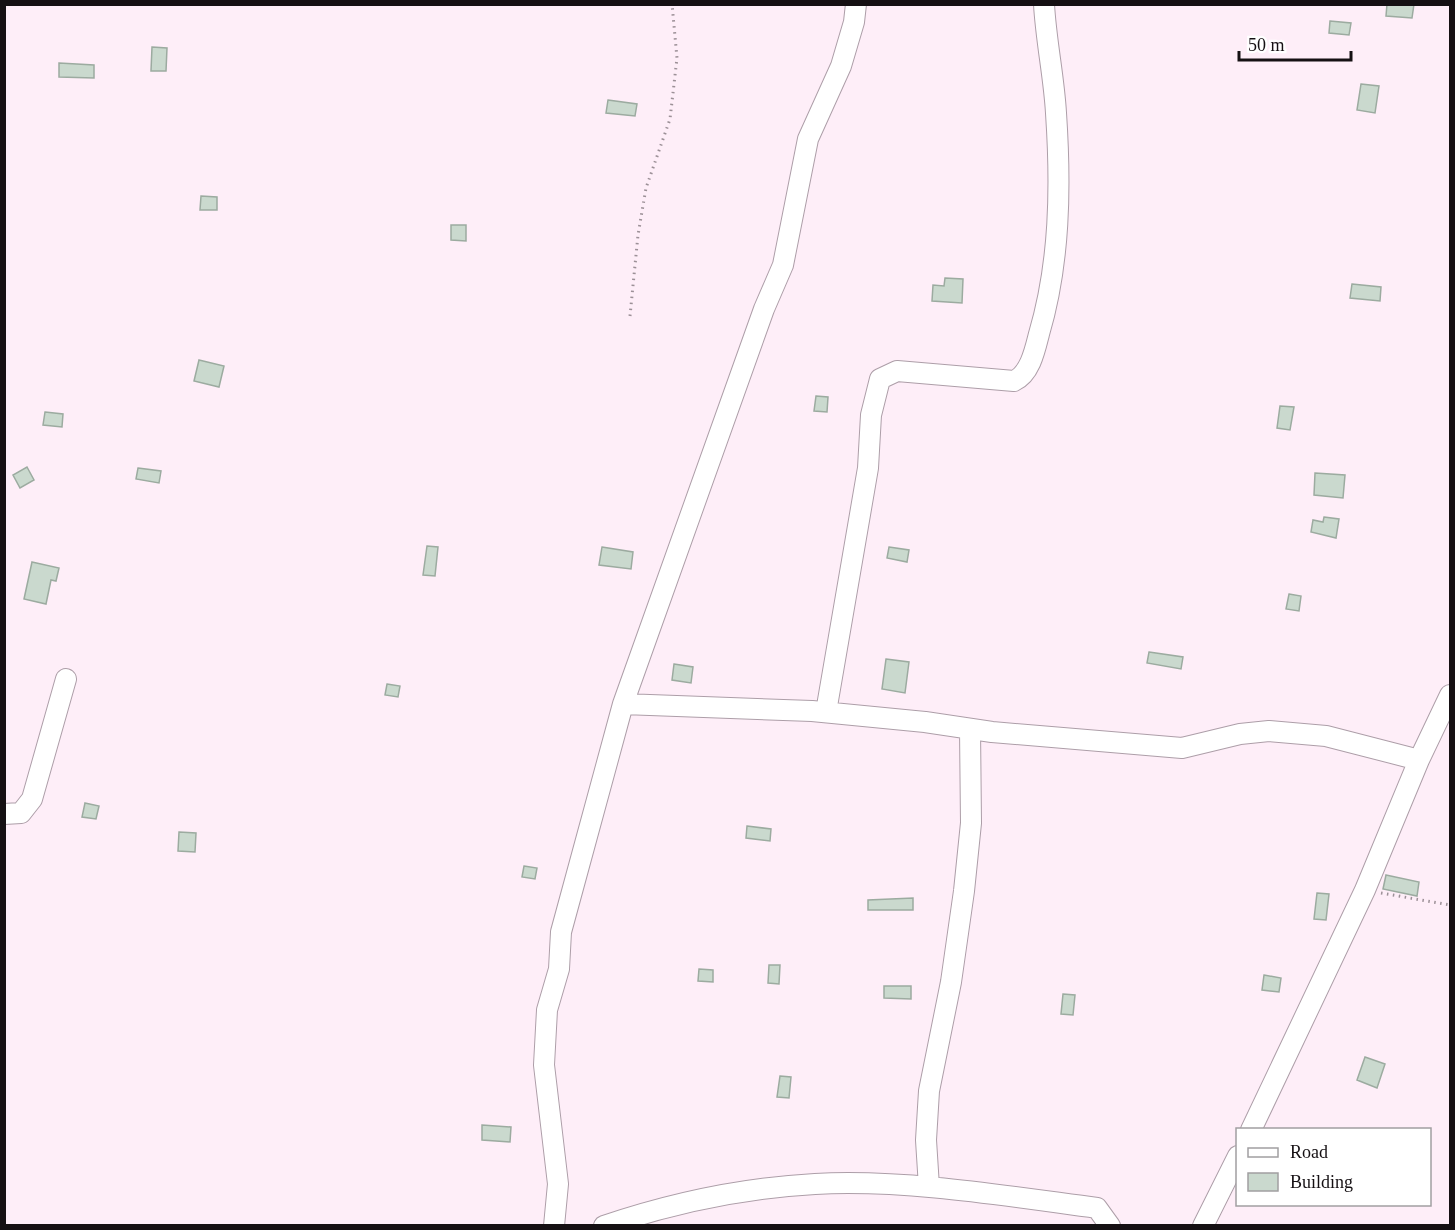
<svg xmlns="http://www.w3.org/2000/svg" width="1455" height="1230" font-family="Georgia,serif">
<rect width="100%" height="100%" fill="#feeef8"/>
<path fill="#cad9ce" stroke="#9caba0" stroke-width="1.5" d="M1387 4H1414L1412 18 1386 16Z
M1330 21 1351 23 1349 35 1329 33Z
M152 47 167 48 166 71H151Z
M59 63 94 65V78L59 77Z
M1361 84 1379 86 1375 113 1357 110Z
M608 100 637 104 635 116 606 113Z
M201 196 217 197V210H200Z
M451 225H466V241L451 240Z
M945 278 963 279 962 303 932 301 933 285 944 286Z
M1352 284 1381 287 1380 301 1350 298Z
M199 360 224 366 219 387 194 381Z
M816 396 828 397 827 412 814 411Z
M1280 406 1294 407 1290 430 1277 428Z
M45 412 63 414 62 427 43 425Z
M27 467 34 480 20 488 13 475Z
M138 468 161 471 159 483 136 479Z
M1315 473 1345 475 1343 498 1314 495Z
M1324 517 1339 519 1336 538 1311 532 1313 520 1323 522Z
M427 546 438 547 435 576 423 575Z
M602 547 633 552 631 569 599 565Z
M889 547 909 550 907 562 887 558Z
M32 562 59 568 56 581 51 580 46 604 24 599Z
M1289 594 1301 596 1299 611 1286 609Z
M1149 652 1183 657 1181 669 1147 663Z
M886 659 909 662 905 693 882 689Z
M674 664 693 667 691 683 672 680Z
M387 684 400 686 398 697 385 695Z
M85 803 99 806 96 819 82 817Z
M747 826 771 829 770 841 746 838Z
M179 832 196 833 195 852 178 851Z
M524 866 537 868 535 879 522 877Z
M1386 875 1419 882 1417 896 1383 889Z
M1317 893 1329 894 1326 920 1314 919Z
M913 898V910H868V900Z
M769 965H780L779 984 768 983Z
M699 969 713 970V982L698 981Z
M1264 975 1281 978 1279 992 1262 990Z
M884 986H911V999L884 998Z
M1063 994 1075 995 1073 1015 1061 1014Z
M1365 1057 1385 1064 1377 1088 1357 1080Z
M780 1076 791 1077 789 1098 777 1097Z
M482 1125 511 1127 510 1142 482 1140Z"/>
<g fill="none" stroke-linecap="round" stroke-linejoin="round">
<g stroke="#ad9ea8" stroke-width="22">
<path id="minor" d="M623 704 812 711 925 722 992 732 1182 748 1240 734 1269 731 1326 736 1419 760
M826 712 868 468 871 415 880 379 897 371 1014 381C1030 374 1035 350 1039 334 1060 263 1061 187 1056 113 1054 77 1046 41 1044 4
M4 814 21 813 32 799 66 679
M1251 1130 1365 890 1419 760 1450 695
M929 1187 926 1140 929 1091 951 982 964 891 971 823 970 729
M554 1226 558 1184 544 1065 547 1010 559 969 561 932 623 704 764 309 783 265 808 139 841 66 854 22 856 4
M604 1226C672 1203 742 1188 815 1184 905 1179 1007 1196 1097 1208L1110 1226
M1203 1226 1238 1156"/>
</g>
<path stroke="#9c9097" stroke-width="3" stroke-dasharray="1.5 4.5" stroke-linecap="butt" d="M630 316 638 235 646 188 670 119 677 58 672 4
M1381 893 1450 905"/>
<use href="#minor" stroke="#fff" stroke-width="20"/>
</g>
<rect width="1455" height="1230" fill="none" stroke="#151013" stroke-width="12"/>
<rect x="1236" y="1128" width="195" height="78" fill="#ffffff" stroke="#a19fa1" stroke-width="1.5"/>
<rect x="1248" y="1148" width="30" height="9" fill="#ffffff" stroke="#a19fa1" stroke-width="1.5"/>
<text x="1290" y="1158" font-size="18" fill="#151013">Road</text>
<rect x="1248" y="1173" width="30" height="18" fill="#cad9ce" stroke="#a19fa1" stroke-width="1.5"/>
<text x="1290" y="1188" font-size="18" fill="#151013">Building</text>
<path d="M1239 51v9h112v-9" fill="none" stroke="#151013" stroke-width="3"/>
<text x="1248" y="51" font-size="18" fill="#151013" stroke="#ffffff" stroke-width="4.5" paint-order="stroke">50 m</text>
</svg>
